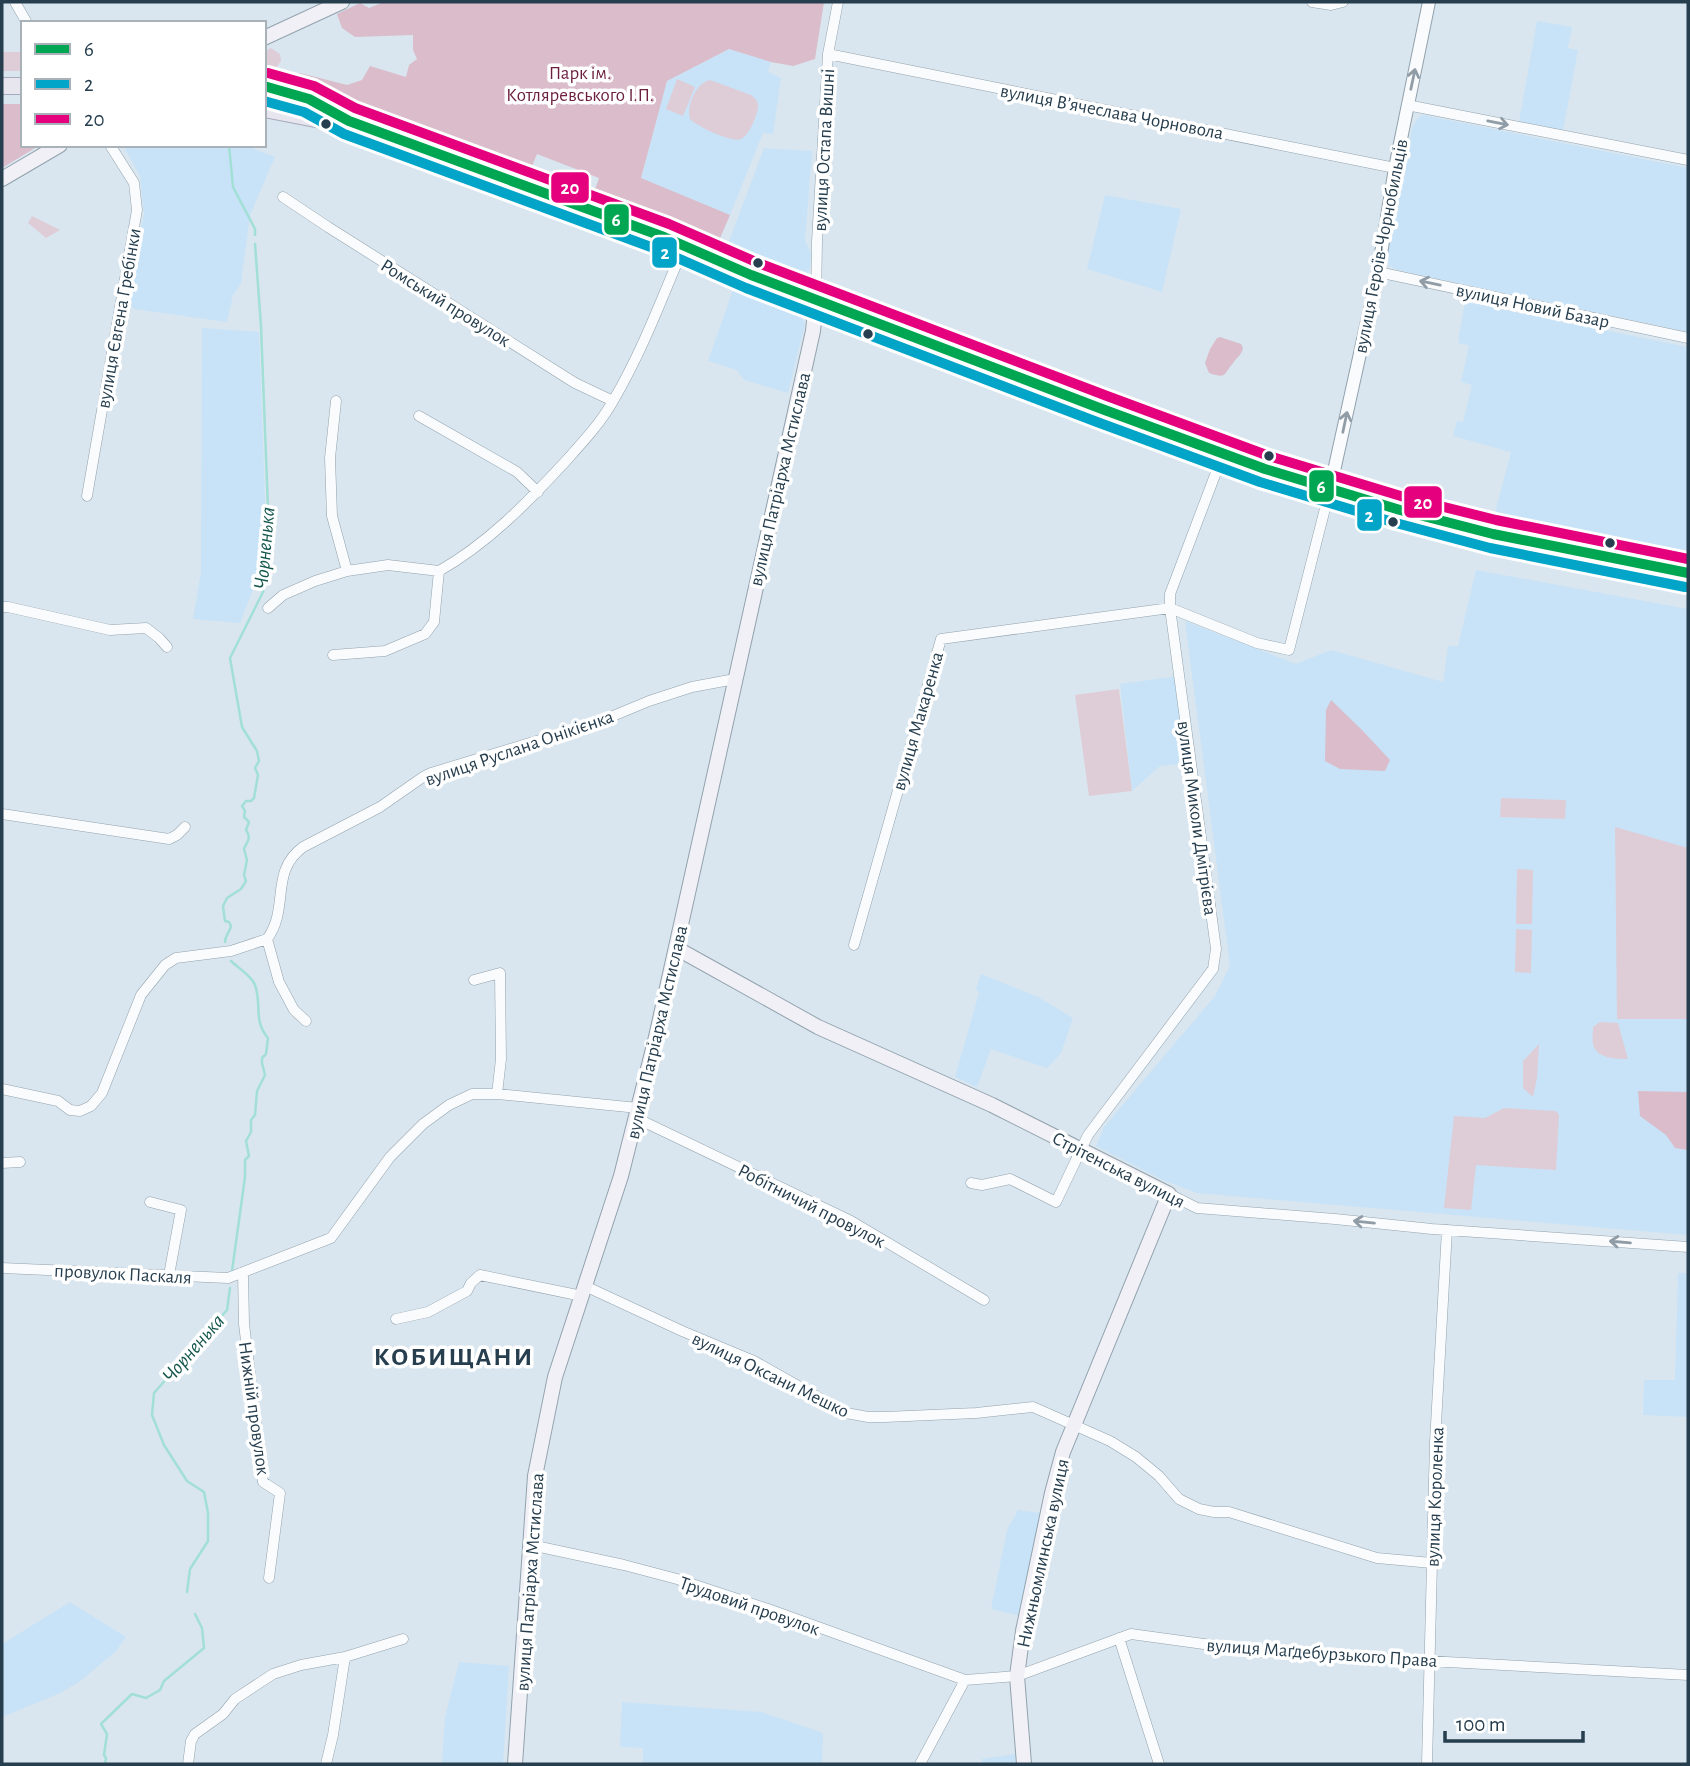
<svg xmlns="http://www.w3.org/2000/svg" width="1690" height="1766" font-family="'Alegreya Sans',sans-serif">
<rect width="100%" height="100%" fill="#d9e6ef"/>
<path fill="#c8e3f7" d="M1537 21 1572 27 1568 48 1578 50 1563 131 1519 122Z
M729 49 771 62 768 72 781 78 773 134 763 133 730 215 641 179 667 81Z
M1423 115 1688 168V332L1397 270 1390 266 1387 258 1412 128 1418 118Z
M123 145H255L254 149 275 157 250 215 241 284 233 295 227 322 134 309 128 302 144 214 140 176Z
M764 148 812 151 805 241 811 252 810 269 807 275 800 278 795 279 725 252Z
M1105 195 1181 209 1162 292 1087 269Z
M734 287 794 310 802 318 805 324 788 393 744 380 737 370 708 361Z
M1465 302 1688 347V560L1510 524 1504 527 1492 524 1511 452 1453 436 1457 421 1463 422 1472 385 1461 382 1469 345 1460 344 1458 340Z
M202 328 259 332 267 554 240 623 193 619 201 572Z
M1476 570 1688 609V1235L1197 1193 1163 1180 1096 1146 1104 1127 1215 996 1230 966 1185 621 1296 664 1331 650 1443 682 1448 646H1458Z
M1179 676 1191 763 1160 766 1132 791 1120 684Z
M981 974 1038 997 1073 1018 1061 1053 1047 1068 991 1049 977 1087 955 1077 979 993 976 989Z
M1678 1273H1688V1417L1643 1415 1644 1380H1675Z
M1018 1510 1041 1513 1021 1616 991 1609 1007 1530Z
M70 1602 126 1637 116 1651 79 1682 60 1693 2 1717V1644Z
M459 1662 509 1666 503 1764H442L445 1717Z
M622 1702 761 1712 823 1733 822 1764H643V1748L620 1747Z
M1015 1754 1016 1764H982V1759Z"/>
<path fill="#decdd7" d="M271 48 280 54 281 61 275 69 264 68V52Z
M2 52H23V71H2Z
M677 79 695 87 683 116 666 109Z
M710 80 751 95C755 99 757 99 758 105 759 112 749 136 741 139 732 143 696 126 690 119 686 106 696 83 710 80Z
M32 216 60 230 46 238 28 223Z
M1119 689 1132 791 1089 796 1075 695Z
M1501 798 1566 800 1565 819 1500 817Z
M1615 827 1688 848V1019H1617Z
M1517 869 1533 870 1532 924H1516Z
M1516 929 1532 930 1531 973 1515 972Z
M1600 1022 1618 1023 1628 1059C1616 1059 1597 1059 1593 1044 1592 1039 1593 1032 1593 1027Z
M1539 1044 1537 1078 1533 1097 1523 1088V1061Z
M1504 1108 1556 1111 1559 1115 1556 1170 1476 1165 1471 1210 1444 1208 1454 1116 1485 1118Z"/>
<path fill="#dabcca" d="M384 2H824L815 59 793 66 771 62 729 49 667 81 641 178 730 215 717 245 593 195 599 178 537 154 530 171 297 82 268 74 300 73 347 85 362 80 370 66 406 77 409 65 417 59 413 50V35L355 37 342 28 337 14 360 3 369 8Z
M2 104H23V145H40L2 168Z
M1220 337 1241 344 1243 348C1241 356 1237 357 1233 363 1223 375 1227 379 1209 373L1205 363 1210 349 1217 338Z
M1331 700 1363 731 1390 760 1385 771 1340 769 1325 761 1326 710Z
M1638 1091 1688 1092V1150L1675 1148 1666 1135 1640 1116Z"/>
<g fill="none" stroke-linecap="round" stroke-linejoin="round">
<path stroke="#a2dfd6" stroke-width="2.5" d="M229 145 233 187 255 229V235
M225 942C225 935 230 932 231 926L229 922 225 921 223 906 227 898 241 889 246 881 244 875 247 860 244 849C247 841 252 839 246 830L249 822 244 817 245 811 242 806 246 801H251L254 798 258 775 255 768 259 761 257 751 242 727 230 658 263 592 268 509 261 326 255 244
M231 961C238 968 252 976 255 985 262 1004 253 1021 268 1038L266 1054 262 1058V1063L265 1075 257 1091 255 1115 251 1120V1132L246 1141 249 1156 245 1160V1177L232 1271
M187 1592 190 1569 208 1541V1513L204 1492 187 1481 164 1445 152 1415 154 1393 227 1310 230 1288
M105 1764 106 1758 104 1755 107 1734 101 1724 132 1694 146 1698 160 1690 164 1681 204 1648 202 1628 195 1614"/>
<g stroke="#92a2ad" stroke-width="11">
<path id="minor" d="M15 2 27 23
M1312 2 1331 5 1343 2
M828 54 1395 168
M1407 105 1688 160
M283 197 328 227 575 383 613 401
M1378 272 1688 338
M816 300 817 241 828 54 838 2
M336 401 330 458 332 516 347 571
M419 416 517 472 538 492
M87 496 137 210 134 183 110 145
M2 607H8L110 630 146 628 159 638 167 647
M268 608 283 595 315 581 347 571 388 565 439 571C487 544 527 503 564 463 582 443 600 424 613 401 642 352 662 298 684 246
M333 655 385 651 425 634 434 622 439 571
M2 814 169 839 177 835 185 827
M854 945 941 639 1170 608 1257 643 1289 650 1330 489
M474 980 500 973 501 1059 497 1094
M306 1021 294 1010 279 982 267 939C290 908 269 872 303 847L380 807 423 777 431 773 596 723 649 701 692 687 735 679
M2 1089 58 1101 70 1110 80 1111 91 1106 102 1093 141 995 165 965 176 958 231 951 267 939
M636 1118 851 1221 984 1300
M2 1163 20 1162
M971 1183 982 1185 1010 1179 1056 1202 1088 1135 1213 969 1216 949 1170 608V594L1223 454
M1169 1194 1197 1208 1335 1219 1432 1229 1688 1247
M150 1202 181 1210 169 1275
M2 1268 228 1278 331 1238 390 1157 423 1124 449 1105 472 1094H497L638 1108
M243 1272 244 1324 263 1482 280 1493 269 1578
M585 1286 682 1331 754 1361 846 1413 868 1417H885L976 1413 1033 1407 1110 1441 1136 1457 1159 1476 1179 1499 1199 1509 1214 1512H1229L1377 1558 1432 1563
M396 1319 428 1312 467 1291 471 1283 480 1275 582 1296
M531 1545 624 1565 677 1579 768 1609 965 1680 1017 1676 1131 1634 1262 1652 1688 1675
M1119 1638 1159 1764
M188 1764 191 1741 195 1734 223 1714 235 1699 273 1674 301 1665 345 1657 403 1639
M326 1764 333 1735 345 1657
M920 1764 965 1680
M1427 1764 1435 1442 1447 1230"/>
</g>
<g stroke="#92a2ad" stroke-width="14">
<path id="tertiary" d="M1330 489 1378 272 1395 168 1429 2"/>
</g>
<g stroke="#92a2ad" stroke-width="16">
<path id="secondary" d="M264 38 342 2
M2 179 60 145
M676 948 818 1027 992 1105 1169 1194 1063 1452 1052 1493 1023 1631 1017 1676 1024 1764
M515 1764 535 1476 555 1377 621 1176 656 1037 813 331 816 300"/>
</g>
<g stroke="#a7a9bc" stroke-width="18">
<path id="primary" d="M2 86H23
M264 86 309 99 349 121 664 237 751 275 838 308 1102 409 1265 469 1400 510 1493 534 1542 545 1688 573
M264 109 326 121H348"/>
</g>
<use href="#minor" stroke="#f9fbfd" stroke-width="10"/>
<use href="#tertiary" stroke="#f9fbfd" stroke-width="12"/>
<use href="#secondary" stroke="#f0f0f6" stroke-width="14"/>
<use href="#primary" stroke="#e7e5ee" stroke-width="16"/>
<g stroke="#fff" stroke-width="16">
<path id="bus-1" d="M264 86 309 99 349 121 664 237 751 275 1102 409 1265 469 1400 510 1493 534 1688 573"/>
</g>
<g stroke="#fff" stroke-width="16">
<path id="bus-2" d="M264 101 304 112 344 134 659 250 746 288 1097 422 1260 482 1396 523 1490 548 1685 587"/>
</g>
<g stroke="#fff" stroke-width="16">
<path id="bus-3" d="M268 73 314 86 355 108 669 224 756 262 1107 396 1269 456 1404 497 1496 520 1688 559"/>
</g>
<use href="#bus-1" stroke="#00a651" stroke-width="10"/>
<use href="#bus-2" stroke="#02a4c8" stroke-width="10"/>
<use href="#bus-3" stroke="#e5007d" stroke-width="10"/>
</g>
<defs><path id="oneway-shaft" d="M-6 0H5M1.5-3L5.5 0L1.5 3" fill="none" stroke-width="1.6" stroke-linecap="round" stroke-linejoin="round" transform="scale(1.75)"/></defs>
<g stroke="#909ca6">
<use href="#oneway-shaft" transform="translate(1413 79) rotate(-78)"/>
<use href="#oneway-shaft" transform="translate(1498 123) rotate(11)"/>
<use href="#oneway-shaft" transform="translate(1430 283) rotate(-168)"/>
<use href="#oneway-shaft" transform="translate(1345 422) rotate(-78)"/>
<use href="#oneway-shaft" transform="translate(1364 1222) rotate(-174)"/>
<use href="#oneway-shaft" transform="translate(1620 1242) rotate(-175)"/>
</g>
<g fill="#263e4e" stroke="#fff" stroke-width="2.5">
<circle cx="326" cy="124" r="6"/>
<circle cx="758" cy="263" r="6"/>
<circle cx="868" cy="334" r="6"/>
<circle cx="1269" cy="456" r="6"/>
<circle cx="1393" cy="522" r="6"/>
<circle cx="1610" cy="543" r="6"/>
</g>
<g text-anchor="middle" stroke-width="7" stroke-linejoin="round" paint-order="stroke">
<g font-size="19" fill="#6b1e3d" stroke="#fff">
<text x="580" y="79">Парк ім.<tspan x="580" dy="22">Котляревського І.П.</tspan></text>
</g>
<g font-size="19" fill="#263e4e" stroke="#fff">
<text transform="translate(1112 111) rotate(11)" y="7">вулиця Вʼячеслава Чорновола</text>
<text transform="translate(823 150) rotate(-87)" y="7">вулиця Остапа Вишні</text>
<text transform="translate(1380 246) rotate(-79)" y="7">вулиця Героїв-Чорнобильців</text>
<text transform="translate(446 302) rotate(32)" y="7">Ромський провулок</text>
<text transform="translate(1533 305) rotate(12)" y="7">вулиця Новий Базар</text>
<text transform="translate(118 318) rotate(-80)" y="7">вулиця Євгена Гребінки</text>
<text transform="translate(779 479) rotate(-77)" y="7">вулиця Патріарха Мстислава</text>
<text transform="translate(917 721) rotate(-74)" y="7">вулиця Макаренка</text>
<text transform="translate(519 747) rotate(-19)" y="7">вулиця Руслана Онікієнка</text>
<text transform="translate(1198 818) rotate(82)" y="7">вулиця Миколи Дмітрієва</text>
<text transform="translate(656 1032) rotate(-77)" y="7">вулиця Патріарха Мстислава</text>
<text transform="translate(1119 1169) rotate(27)" y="7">Стрітенська вулиця</text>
<text transform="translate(812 1205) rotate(27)" y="7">Робітничий провулок</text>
<text transform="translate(123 1273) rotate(3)" y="7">провулок Паскаля</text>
<text transform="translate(771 1374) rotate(26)" y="7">вулиця Оксани Мешко</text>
<text transform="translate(255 1408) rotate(82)" y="7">Нижній провулок</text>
<text transform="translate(1434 1497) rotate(-88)" y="7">вулиця Короленка</text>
<text transform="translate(1042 1553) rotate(-78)" y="7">Нижньомлинська вулиця</text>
<text transform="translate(529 1582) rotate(-86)" y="7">вулиця Патріарха Мстислава</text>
<text transform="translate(750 1605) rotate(19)" y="7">Трудовий провулок</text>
<text transform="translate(1322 1652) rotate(4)" y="7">вулиця Маґдебурзького Права</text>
</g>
<g font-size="21" font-style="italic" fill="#13574c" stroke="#fff">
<text transform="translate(264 548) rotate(-85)" y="7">Чорненька</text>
<text transform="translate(193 1348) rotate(-49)" y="7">Чорненька</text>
</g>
<g font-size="26" font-weight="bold" letter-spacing="2" fill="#263e4e" stroke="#fff">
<text x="454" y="1365">КОБИЩАНИ</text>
</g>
</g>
<g stroke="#fff" stroke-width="2.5">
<rect x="550" y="171" width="40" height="33" rx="7" fill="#e5007d"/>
<rect x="603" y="203" width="27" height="33" rx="7" fill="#00a651"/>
<rect x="651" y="236" width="27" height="33" rx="7" fill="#02a4c8"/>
<rect x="1308" y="469" width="27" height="34" rx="7" fill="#00a651"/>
<rect x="1403" y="485" width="40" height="34" rx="7" fill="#e5007d"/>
<rect x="1356" y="498" width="27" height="34" rx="7" fill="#02a4c8"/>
</g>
<g font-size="19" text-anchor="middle" font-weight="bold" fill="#fff">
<text x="570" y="194">20</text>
<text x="616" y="226">6</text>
<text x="665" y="259">2</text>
<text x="1321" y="493">6</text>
<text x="1423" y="509">20</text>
<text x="1369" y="522">2</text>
</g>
<rect width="1690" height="1766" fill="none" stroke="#263e4e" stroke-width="7"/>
<rect x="21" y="21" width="245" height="126" fill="#ffffff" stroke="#a8b2b8" stroke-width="2"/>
<rect x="35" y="44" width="35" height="10" fill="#00a651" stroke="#a8b2b8" stroke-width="2"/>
<text x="84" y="56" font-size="21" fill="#263e4e">6</text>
<rect x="35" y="79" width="35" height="10" fill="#02a4c8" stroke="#a8b2b8" stroke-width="2"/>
<text x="84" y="91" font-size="21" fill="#263e4e">2</text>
<rect x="35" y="114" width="35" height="10" fill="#e5007d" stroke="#a8b2b8" stroke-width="2"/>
<text x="84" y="126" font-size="21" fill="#263e4e">20</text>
<path d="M1445 1731v10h138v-10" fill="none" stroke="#263e4e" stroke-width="3.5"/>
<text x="1456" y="1731" font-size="21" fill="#263e4e" stroke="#ffffff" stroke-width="5" paint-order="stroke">100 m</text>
</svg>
